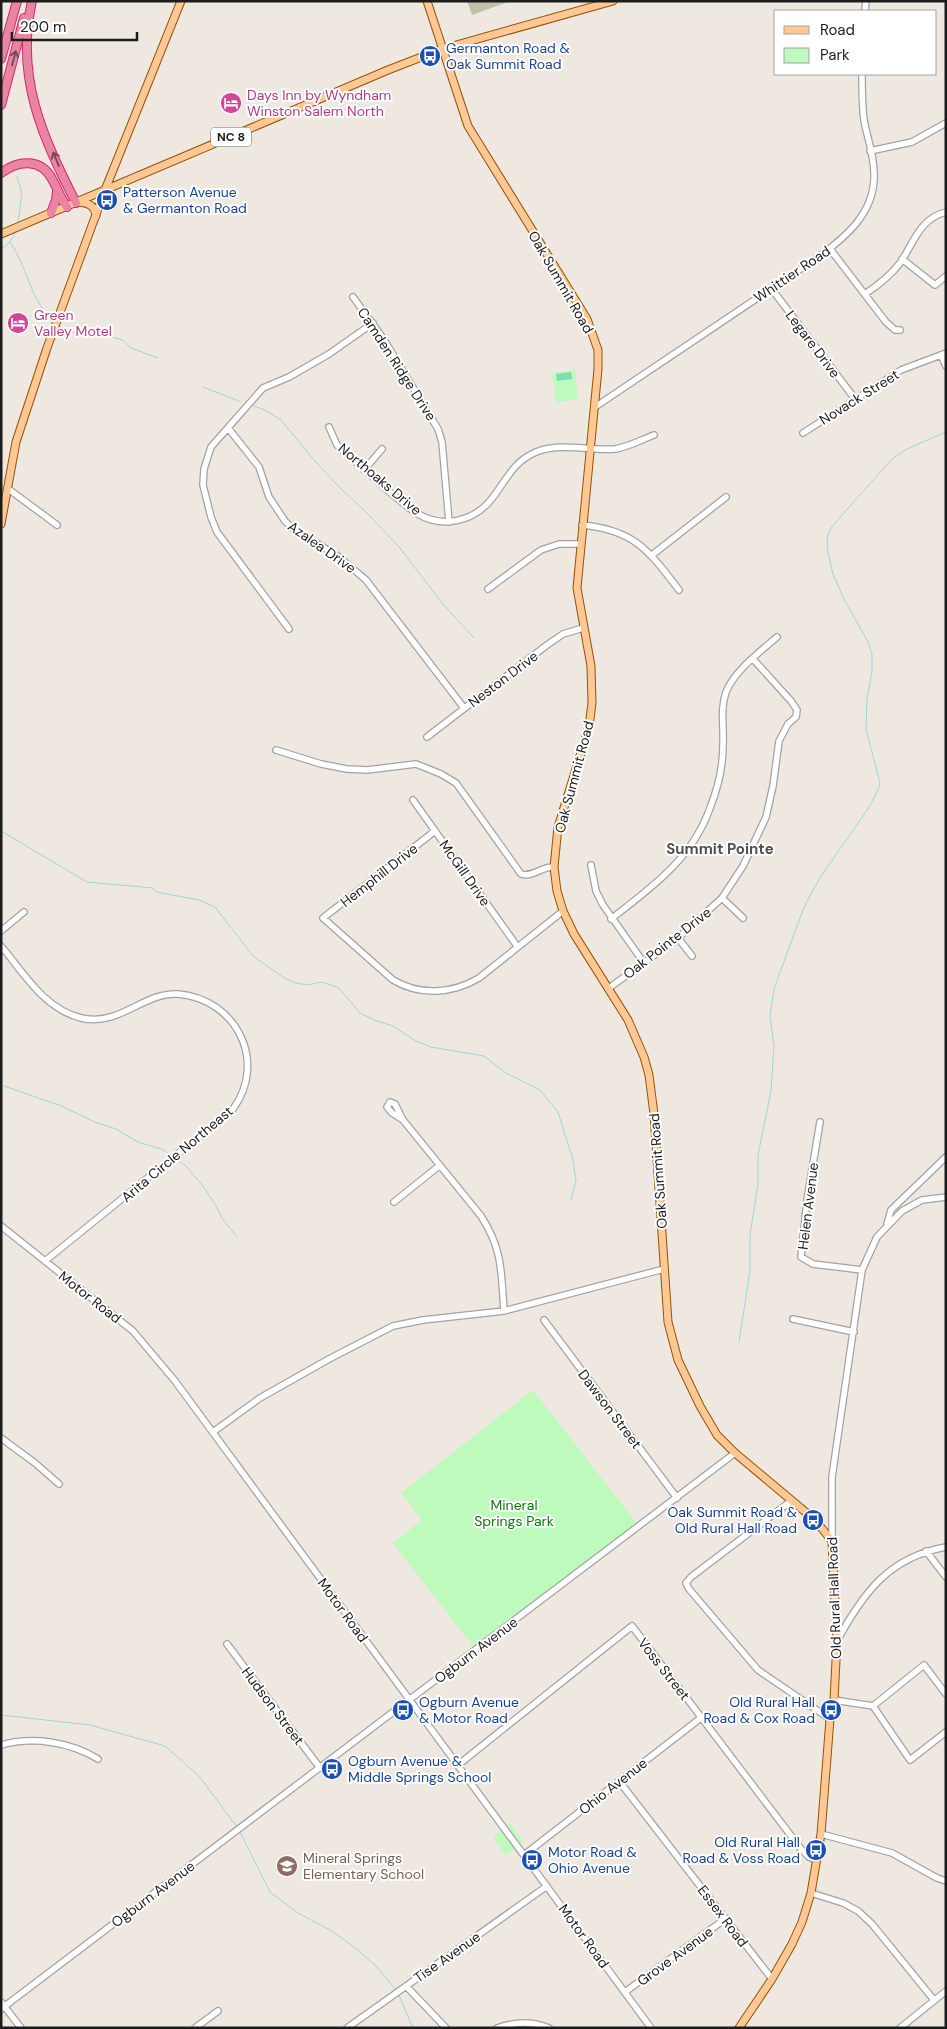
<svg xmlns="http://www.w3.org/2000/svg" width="947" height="2029" font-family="'DM Sans',sans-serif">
<rect width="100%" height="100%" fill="#eee8e1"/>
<path fill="#c2c0ad" d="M467 1H511L472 15Z"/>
<path fill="#bdfabc" d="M575 370 578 399 556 402 552 373Z
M533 1390 638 1525 475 1649 393 1543 422 1520 401 1493Z
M511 1824 523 1842 506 1855 493 1837Z"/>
<path fill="#7cdfaf" d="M571 372 572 379 557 381 556 374Z"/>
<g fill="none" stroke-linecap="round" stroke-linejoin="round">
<path stroke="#a0d5dd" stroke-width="1" d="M17 176 22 194 18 222
M10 242C27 266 29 295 49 317
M1 250 10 242 16 231
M59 325 66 332H78
M85 330 123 340 131 348 158 358
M203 387 239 401
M251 405 265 410 281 420 314 460 341 489 366 512 400 548 442 603 474 638
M1 831 87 882 153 888 156 892 199 900 215 907 253 956 284 978 296 983 307 985 322 982 339 988 360 1013 374 1020 393 1026 416 1041 431 1047 484 1056 506 1073 540 1090 558 1112 573 1160 576 1181 571 1200
M1 1085 59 1105 95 1122 116 1129 138 1142 161 1149 172 1155
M175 1158 185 1165 203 1186 215 1204 222 1218 237 1237
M739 1342 750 1271V1235L758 1184V1155L771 1091 774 1046 770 1016 774 989 804 907 821 876 868 809 878 790 880 783 866 729 867 699 872 672V654L867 640 844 599 833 574 828 553 827 537 831 528 842 515 892 459 907 449 946 432
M1 1715 90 1725 165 1746 199 1776 237 1827
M239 1830 270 1892 298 1913 332 1931 354 1947 376 1966 396 1990
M398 1993 413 2028"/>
<g stroke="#a3a3a3" stroke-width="8">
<path id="minor" d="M865 11 866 1
M870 151 912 142 946 123
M830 249 886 322 895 330H900
M902 259 935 285 946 276
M771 288 855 399
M865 294C877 286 891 275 900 263 914 243 919 219 946 212
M353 297 383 338 438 429 442 442 449 522
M941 355 946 366
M595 407 814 260C844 239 876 213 874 173 874 155 867 137 864 120 862 105 862 89 862 74
M329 427 337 445 342 450C357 463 371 475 385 488 396 497 406 507 418 514 442 528 472 522 490 501 505 483 512 462 536 452 560 442 589 451 615 449 628 447 641 440 654 435
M228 428 259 467 269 497 285 521 292 528 339 557 366 580 464 708
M803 433 901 370 946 353
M364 470 382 449
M7 488 57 525
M582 525C635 530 649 551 679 590
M652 555 726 497
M488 589 541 550 559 544H580
M289 629 217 532 211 517 203 485 204 469 211 447 263 388 289 377 329 354 373 323
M427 737 547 645 563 634 583 628
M276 750 321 764 347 769 367 770 416 764 441 774 456 783 521 874C532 878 542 866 554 867
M413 800 517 946
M435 831 323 918 393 980C420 996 452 994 479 978L563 911
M591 865 596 891 603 905 644 963
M722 898 743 918
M611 919C652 887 692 859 710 808 718 788 723 766 723 745 724 727 720 709 726 692 735 670 760 652 777 637
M1 931 24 912
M678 938 692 956
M1 946C24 973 44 1009 81 1018 120 1027 143 992 178 994 236 999 268 1061 233 1109L45 1261
M609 988 678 938 722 898 743 866 766 817 773 786 779 741 788 724 796 717 797 710 791 701 753 659
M403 1120 392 1113 387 1107 390 1102 395 1104 403 1120 481 1216C503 1250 501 1272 504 1311
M820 1122 807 1200 801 1257 813 1264 862 1270
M394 1202 439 1166
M887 1224 891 1210 946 1157
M1 1226 133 1331 175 1381 651 2028
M793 1319 854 1332
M544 1320 677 1498
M213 1432 260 1398 329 1359 393 1326 423 1320 504 1311 664 1269
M1 1438 35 1463 59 1484
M791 1501 691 1577 686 1583 689 1589 758 1670 830 1719
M832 1541V1477L862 1270 877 1237 902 1211 922 1200 946 1197
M926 1551 946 1577
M837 1641C863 1593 889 1557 946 1547
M227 1644 320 1768
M834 1700 873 1706 910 1760 946 1732
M873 1706 924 1665 946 1694
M1 1745C33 1736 70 1742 98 1759
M458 1765 632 1626 801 1849 809 1857 816 1860
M619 1781 772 1979
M821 1834 892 1853 937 1878 946 1881
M524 1855 702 1717
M811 1893 843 1903 858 1911 872 1924 934 2000
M406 1986 446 2028
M625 1992 725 1919
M1 2002 21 2028
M1 2009 735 1453
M195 2028 218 2011
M347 2028 547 1886
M497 2028C514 2022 532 2021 549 2028
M900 2028 946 1991"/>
</g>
<g stroke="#945400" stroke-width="9">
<path id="major" d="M427 1 468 126 587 319 598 350V369L577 588 591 666 592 703 589 727 558 827 554 867 557 891 563 911 574 934 628 1020 644 1057 649 1075 654 1114 668 1322 678 1360 700 1406 717 1435 735 1453 815 1520 832 1541 837 1641 834 1700 830 1719 821 1834 811 1893 802 1922 792 1944 772 1979 739 2028
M78 202C88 203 95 205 96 216
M1 234 388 70 442 49 613 1
M1 524 16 442 47 348 105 190 181 1"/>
</g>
<g stroke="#da2072" stroke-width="10">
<path id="highway" d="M32 1C15 77 42 136 76 203
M1 59 17 1
M1 105 24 18
M1 173C18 160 41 158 52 179 58 189 60 198 67 207
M51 213 56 200 57 191"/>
</g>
<use href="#minor" stroke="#fff" stroke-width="5.5"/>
<use href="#major" stroke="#fec796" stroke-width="7"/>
<use href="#highway" stroke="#e886a2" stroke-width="8"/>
</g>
<defs><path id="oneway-shaft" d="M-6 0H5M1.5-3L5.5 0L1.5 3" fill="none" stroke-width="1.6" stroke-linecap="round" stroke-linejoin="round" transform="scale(1.25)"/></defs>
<g stroke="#784c58">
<use href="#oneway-shaft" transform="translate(14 58) rotate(-75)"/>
<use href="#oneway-shaft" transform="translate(56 159) rotate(-112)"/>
</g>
<defs>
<g id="bus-disc" transform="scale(1.125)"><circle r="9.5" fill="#1a4fb4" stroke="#fff"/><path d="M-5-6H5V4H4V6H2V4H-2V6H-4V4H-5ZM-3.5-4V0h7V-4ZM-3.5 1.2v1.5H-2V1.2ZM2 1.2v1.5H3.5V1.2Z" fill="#fff"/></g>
<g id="hotel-disc" transform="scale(1.125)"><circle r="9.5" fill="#d1479c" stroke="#fff"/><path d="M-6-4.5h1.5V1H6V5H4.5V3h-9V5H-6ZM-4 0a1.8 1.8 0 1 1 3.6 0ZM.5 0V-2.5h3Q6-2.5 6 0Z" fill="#fff"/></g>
<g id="school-disc" transform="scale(1.125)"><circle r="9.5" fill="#8d6e63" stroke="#fff"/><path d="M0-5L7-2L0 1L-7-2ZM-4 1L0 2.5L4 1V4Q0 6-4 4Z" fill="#fff"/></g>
</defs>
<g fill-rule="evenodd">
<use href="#bus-disc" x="430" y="56"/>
<use href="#hotel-disc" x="231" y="103"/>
<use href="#bus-disc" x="107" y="200"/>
<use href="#hotel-disc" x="18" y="323"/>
<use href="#bus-disc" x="813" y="1520"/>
<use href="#bus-disc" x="403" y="1710"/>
<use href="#bus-disc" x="831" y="1710"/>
<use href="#bus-disc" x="332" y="1769"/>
<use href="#bus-disc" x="816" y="1850"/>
<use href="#bus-disc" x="532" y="1860"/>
<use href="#school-disc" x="287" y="1866"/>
</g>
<g text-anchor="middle" stroke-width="4" stroke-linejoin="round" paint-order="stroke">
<rect fill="#fff" stroke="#606060" stroke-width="1" x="211" y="127.5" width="40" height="19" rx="4"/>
<g font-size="12" font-weight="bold" fill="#1c1c1c">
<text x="231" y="141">NC 8</text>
</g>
<g font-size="14" fill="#164399" stroke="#fff" text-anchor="start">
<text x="446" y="53">Germanton Road &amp;<tspan x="446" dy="16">Oak Summit Road</tspan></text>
<text x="123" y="197">Patterson Avenue<tspan x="123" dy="16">&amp; Germanton Road</tspan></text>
<text x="797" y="1517" text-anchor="end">Oak Summit Road &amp;<tspan x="797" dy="16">Old Rural Hall Road</tspan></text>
<text x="419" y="1707">Ogburn Avenue<tspan x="419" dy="16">&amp; Motor Road</tspan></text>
<text x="815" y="1707" text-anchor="end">Old Rural Hall<tspan x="815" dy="16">Road &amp; Cox Road</tspan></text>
<text x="348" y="1766">Ogburn Avenue &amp;<tspan x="348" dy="16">Middle Springs School</tspan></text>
<text x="800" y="1847" text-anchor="end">Old Rural Hall<tspan x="800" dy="16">Road &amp; Voss Road</tspan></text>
<text x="548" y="1857">Motor Road &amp;<tspan x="548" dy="16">Ohio Avenue</tspan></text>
</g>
<g font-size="14" fill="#b23c85" stroke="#fff" text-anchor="start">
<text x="247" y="100">Days Inn by Wyndham<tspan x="247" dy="16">Winston Salem North</tspan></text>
<text x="34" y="320">Green<tspan x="34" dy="16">Valley Motel</tspan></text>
</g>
<g font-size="14" fill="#1c1c1c" stroke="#fff">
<text transform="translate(792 274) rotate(-34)" y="5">Whittier Road</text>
<text transform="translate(561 282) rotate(60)" y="5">Oak Summit Road</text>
<text transform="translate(813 344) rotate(53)" y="5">Legare Drive</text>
<text transform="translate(397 364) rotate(57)" y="5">Camden Ridge Drive</text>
<text transform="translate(859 397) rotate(-32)" y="5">Novack Street</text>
<text transform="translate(380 479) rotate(40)" y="5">Northoaks Drive</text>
<text transform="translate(322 547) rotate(35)" y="5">Azalea Drive</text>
<text transform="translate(503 679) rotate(-37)" y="5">Neston Drive</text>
<text transform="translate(574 777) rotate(-75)" y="5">Oak Summit Road</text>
<text transform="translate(465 873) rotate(55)" y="5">McGill Drive</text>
<text transform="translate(379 875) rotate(-38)" y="5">Hemphill Drive</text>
<text transform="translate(667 943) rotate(-38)" y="5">Oak Pointe Drive</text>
<text transform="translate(177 1154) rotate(-40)" y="5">Arita Circle Northeast</text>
<text transform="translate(658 1171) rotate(-94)" y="5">Oak Summit Road</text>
<text transform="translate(808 1206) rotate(-83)" y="5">Helen Avenue</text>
<text transform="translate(90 1297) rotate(38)" y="5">Motor Road</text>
<text transform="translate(610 1409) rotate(53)" y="5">Dawson Street</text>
<text transform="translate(834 1598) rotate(-92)" y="5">Old Rural Hall Road</text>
<text transform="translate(343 1610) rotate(54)" y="5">Motor Road</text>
<text transform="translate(476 1650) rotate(-37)" y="5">Ogburn Avenue</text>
<text transform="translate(664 1669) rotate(52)" y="5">Voss Street</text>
<text transform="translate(273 1706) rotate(53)" y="5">Hudson Street</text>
<text transform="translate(613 1786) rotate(-38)" y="5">Ohio Avenue</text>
<text transform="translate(153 1894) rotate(-37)" y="5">Ogburn Avenue</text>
<text transform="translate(723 1916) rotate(53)" y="5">Essex Road</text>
<text transform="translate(584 1936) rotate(54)" y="5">Motor Road</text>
<text transform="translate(675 1956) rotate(-36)" y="5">Grove Avenue</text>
<text transform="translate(447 1957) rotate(-35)" y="5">Tise Avenue</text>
</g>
<g font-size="14" fill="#0a7b09" stroke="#fff">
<text x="514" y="1510">Mineral<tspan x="514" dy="16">Springs Park</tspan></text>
</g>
<g font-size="14" fill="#785e54" stroke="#fff" text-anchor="start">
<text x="303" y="1863">Mineral Springs<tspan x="303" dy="16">Elementary School</tspan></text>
</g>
<g font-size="15" font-weight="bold" fill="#4f4f4f" stroke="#fff">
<text x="720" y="854">Summit Pointe</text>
</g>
</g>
<rect width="947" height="2029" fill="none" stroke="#1c1c1c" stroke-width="5"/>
<rect x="774" y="10" width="162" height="65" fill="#ffffff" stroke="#a4a4a4"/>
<rect x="784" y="26" width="25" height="8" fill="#fec796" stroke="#a4a4a4"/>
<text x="820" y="35" font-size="15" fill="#1c1c1c">Road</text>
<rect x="784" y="48" width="25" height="15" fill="#bdfabc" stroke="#a4a4a4"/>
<text x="820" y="60" font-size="15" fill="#1c1c1c">Park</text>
<path d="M12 32v8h125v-8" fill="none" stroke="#1c1c1c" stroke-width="2.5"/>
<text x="20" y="32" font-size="15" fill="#1c1c1c" stroke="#ffffff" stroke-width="4" paint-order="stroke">200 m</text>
</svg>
